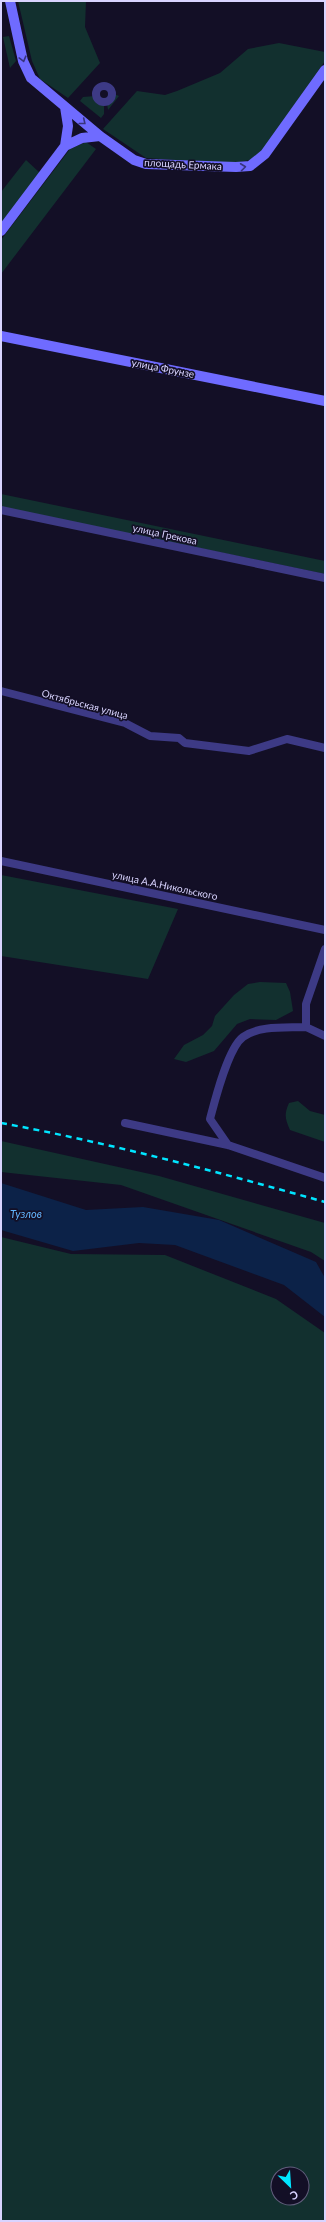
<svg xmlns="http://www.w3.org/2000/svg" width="326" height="2222" font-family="Lato,sans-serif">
<rect width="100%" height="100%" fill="#130f26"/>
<path fill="#12302f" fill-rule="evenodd" d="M18 1H86L85 27 100 63 68 98 40 79 32 61Z
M9 36 16 61 10 68 3 37Z
M279 43 325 52V61L261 153 253 159 232 164 146 158 103 129 137 91 165 95 177 91 220 73 248 49Z
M114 94 119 96 108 110 107 103Z
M95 96 98 101 104 104V114L101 118 80 101 83 97Z
M86 142 96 149 1 274V240L70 149Z
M26 160 40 173 1 225V192Z
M1 494 325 561V574L1 507Z
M1 875 178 909 148 979 1 956Z
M260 982 286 983 290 992 293 1011 276 1020 250 1019 237 1024 214 1051 186 1062 174 1059 184 1045 203 1035 212 1026 215 1016 234 995 248 984Z
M298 1101 310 1111 325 1115V1142L290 1130C285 1119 284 1114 289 1103Z
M1 1141 159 1176 325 1223V1261L311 1252 121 1185 1 1172Z
M1 1237 71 1254 165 1255 276 1299 325 1333V2221H1ZM278 2174H302V2198H278Z"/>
<path fill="#0c2248" d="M1 1183 86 1210 143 1207 219 1220 316 1262 325 1278V1317L284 1285 175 1245 139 1243 73 1251 1 1230Z"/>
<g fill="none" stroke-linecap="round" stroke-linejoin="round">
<path stroke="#3d3a85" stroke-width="8" d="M96 94a8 8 0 1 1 16 0a8 8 0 1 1-16 0Z
M1 510 325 578
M1 691 125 723 150 736 179 738 185 743 249 751 287 739 325 748
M1 861 325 930
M325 949 306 1004V1027L325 1036
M125 1123 228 1145 325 1178
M228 1145 210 1119C215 1100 228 1048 243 1037 260 1025 286 1028 306 1027"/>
<path stroke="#6f6bff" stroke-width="10" d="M10 1 23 61 31 78 100 136 134 160 146 164 236 167 250 166 265 154 325 70
M65 107 68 126 65 146
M1 231 65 146 82 138 100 136
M1 336 325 401"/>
<path stroke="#00e5ff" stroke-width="2.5" stroke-dasharray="6 5" stroke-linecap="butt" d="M1 1123C110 1143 218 1172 325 1202"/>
</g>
<defs><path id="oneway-chevron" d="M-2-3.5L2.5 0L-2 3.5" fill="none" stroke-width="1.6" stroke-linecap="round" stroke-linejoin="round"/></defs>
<g stroke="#38347d">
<use href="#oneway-chevron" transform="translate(23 59) rotate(75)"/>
<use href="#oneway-chevron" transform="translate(83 122) rotate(39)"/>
<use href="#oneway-chevron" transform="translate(243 167) rotate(-7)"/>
</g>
<g text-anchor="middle" stroke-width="3.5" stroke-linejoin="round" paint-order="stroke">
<g font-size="10" fill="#d9d4ff" stroke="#130f26">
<text transform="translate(183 164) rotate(3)" y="4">площадь Ермака</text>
<text transform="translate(163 368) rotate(11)" y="4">улица Фрунзе</text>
<text transform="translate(165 534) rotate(12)" y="4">улица Грекова</text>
<text transform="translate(85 704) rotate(15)" y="4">Октябрьская улица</text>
<text transform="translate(165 885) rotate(12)" y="4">улица А.А.Никольского</text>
</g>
<g font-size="11" font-style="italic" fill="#62b6ff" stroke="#130f26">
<text x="26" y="1218">Тузлов</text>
</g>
</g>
<rect width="326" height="2222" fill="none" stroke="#d9d4ff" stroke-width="4"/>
<g transform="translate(290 2186) rotate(155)"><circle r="19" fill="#130f26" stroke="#625e7d"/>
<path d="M0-3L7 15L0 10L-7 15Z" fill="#00e5ff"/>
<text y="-6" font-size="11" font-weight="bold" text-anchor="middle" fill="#d9d4ff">С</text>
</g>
</svg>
